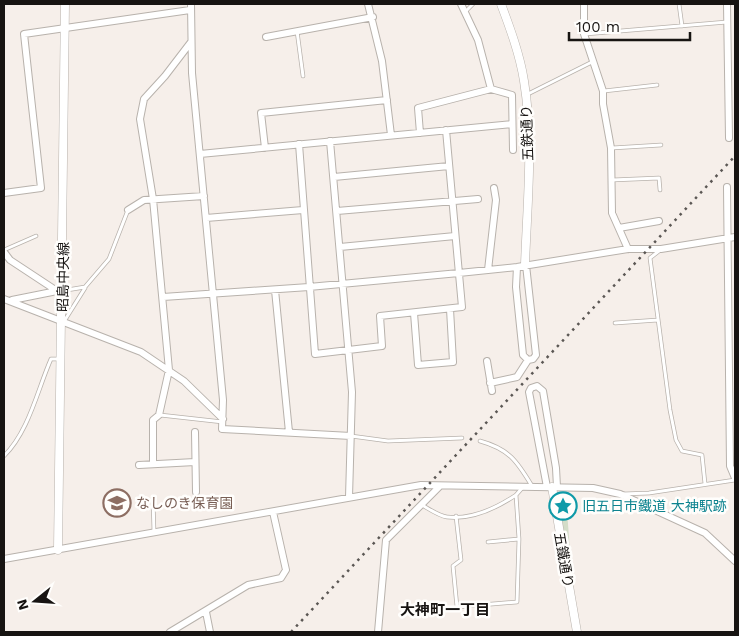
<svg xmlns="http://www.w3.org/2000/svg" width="739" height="636" font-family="'Work Sans','Noto Sans JP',sans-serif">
<rect width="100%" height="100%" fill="#f6efea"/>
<path fill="#d4ddc8" d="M566 497 572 578 557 498Z"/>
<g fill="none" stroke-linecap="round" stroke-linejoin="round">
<g stroke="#b8b2ac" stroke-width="4.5">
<path id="service" d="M679 4 682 26
M466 11 473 4
M297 31 303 76
M585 34 727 22
M604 91 657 85
M528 94 592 62
M612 148 661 145
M612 180 659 178 660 190
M4 250 36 236
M659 251 650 258 670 410 676 440 682 451 702 455 705 484
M61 291 85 287 109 259 128 210
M63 323 85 288
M615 323 658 320
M160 415 223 422
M351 436 388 441 462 438
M480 441C509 449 517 461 532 486
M4 456C29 431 37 391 51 359H59
M623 494 649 493 735 480
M153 499 154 532
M422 505C429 509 439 516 447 517 472 520 495 509 516 495
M456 516 461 560 453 566 457 607 517 602 519 539 516 495 523 487
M488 542 519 539"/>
</g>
<g stroke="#b8b2ac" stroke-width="8">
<path id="minor" d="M191 4 192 73 223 400 222 429 351 436
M368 4 382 61 391 135
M461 4 478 40 491 89 512 95 513 150
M584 4V34L603 91V104L611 148 612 213 628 249
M727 4 729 138
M266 37 373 17
M420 133 418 108 491 89
M330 141 352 392 349 497
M299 144 315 354 382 346 380 316 462 307 446 130
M265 148 261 113 387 100
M200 154 512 124
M334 177 449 166
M727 187 730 466 735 478
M4 193 41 188 24 34 190 10
M128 210 144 200 204 196
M337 211 478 199
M206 218 303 210
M619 228 659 221
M340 247 455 236
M4 252 10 260 57 291
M517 267 516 287 523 355 528 360 533 359 536 355 526 265
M488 270 496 200 494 188
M275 290 289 432
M163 297 309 287 459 273 517 267 628 249H661L735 237
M4 299 141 352 184 381 223 419
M12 300 57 291
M414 313 418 365 453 362 450 309
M487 361 492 391
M490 383 517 377 528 360
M195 432 196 492
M153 464V420L159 415 169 370 153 199 140 119 144 99 165 76 191 42
M139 465 195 462
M547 487 529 392 531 388 537 386 543 391 556 468 557 487
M4 559 421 485 593 488 620 494 705 533 735 561
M206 612 210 632
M170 632 248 585 281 578 286 570 273 512
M378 632 386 540 440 486"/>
</g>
<g stroke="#b8b2ac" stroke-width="9">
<path id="tertiary" d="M501 4C510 28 520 55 524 81 534 142 527 205 525 265
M552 487 577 632
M58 550 65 4"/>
</g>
<use href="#service" stroke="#fff" stroke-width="3"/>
<use href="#minor" stroke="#fff" stroke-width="6"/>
<use href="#tertiary" stroke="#fff" stroke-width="8"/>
<path stroke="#5b5754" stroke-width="2.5" stroke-dasharray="2.5 5" stroke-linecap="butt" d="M291 632 735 156"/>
</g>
<defs>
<g id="school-ring" transform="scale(1.4375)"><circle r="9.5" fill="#fffefc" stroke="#8d6e63" stroke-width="1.5"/><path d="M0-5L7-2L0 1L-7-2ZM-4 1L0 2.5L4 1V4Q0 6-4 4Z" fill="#8d6e63"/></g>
<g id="sight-ring" transform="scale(1.4375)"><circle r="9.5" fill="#fffefc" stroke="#0f9aa8" stroke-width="1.5"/><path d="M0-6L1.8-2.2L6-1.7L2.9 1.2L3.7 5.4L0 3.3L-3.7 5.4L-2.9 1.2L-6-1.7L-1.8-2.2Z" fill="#0f9aa8"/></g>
</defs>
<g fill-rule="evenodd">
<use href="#school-ring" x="117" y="503"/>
<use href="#sight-ring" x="563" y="506"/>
</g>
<g text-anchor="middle" stroke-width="5" stroke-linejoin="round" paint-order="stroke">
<g font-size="14" fill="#171412" stroke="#fffefc">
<text transform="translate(527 133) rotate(-92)" y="5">五鉄通り</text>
<text transform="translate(63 277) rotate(-89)" y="5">昭島中央線</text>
<text transform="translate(564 560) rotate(80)" y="5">五鐵通り</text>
</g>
<g font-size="14" fill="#785e54" stroke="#fffefc" text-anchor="start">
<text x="136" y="508">なしのき保育園</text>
</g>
<g font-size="14" fill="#0d838f" stroke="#fffefc" text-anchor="start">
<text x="582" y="511">旧五日市鐵道 大神駅跡</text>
</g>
<g font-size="15" font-weight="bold" fill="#171412" stroke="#fffefc">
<text x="445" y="615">大神町一丁目</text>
</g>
</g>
<rect width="739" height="636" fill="none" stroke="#171412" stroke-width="10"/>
<g transform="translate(35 601) rotate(253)" stroke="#fffefc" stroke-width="4" paint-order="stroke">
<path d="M0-4L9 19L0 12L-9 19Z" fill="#171412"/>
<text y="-8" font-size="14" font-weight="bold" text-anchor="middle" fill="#171412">N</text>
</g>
<path d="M569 32v8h121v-8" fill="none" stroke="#171412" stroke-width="2.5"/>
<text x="576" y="32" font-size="15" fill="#171412" stroke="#fffefc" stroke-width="4" paint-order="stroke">100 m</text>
</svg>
